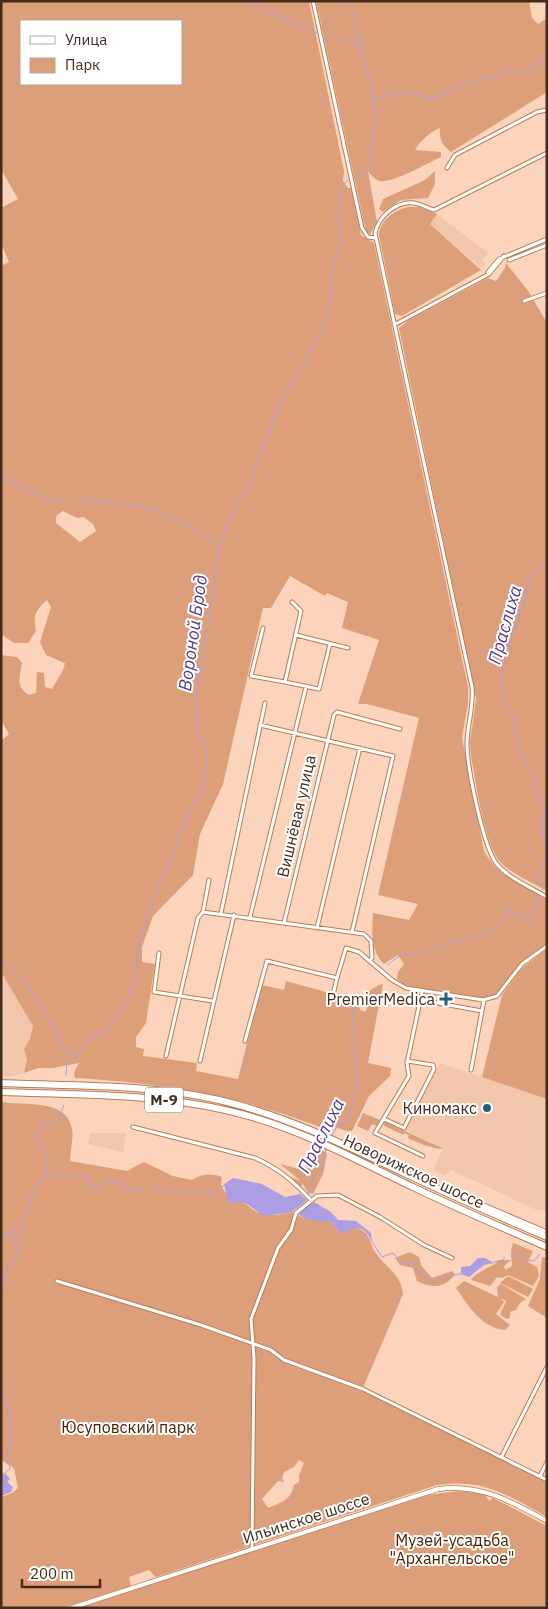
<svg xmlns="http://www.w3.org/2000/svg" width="548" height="1609" font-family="'IBM Plex Sans',sans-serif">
<rect width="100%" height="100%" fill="#fcd4bc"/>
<path fill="#f1c6ab" d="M437 214 488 253 482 261 485 264 481 268 429 223Z
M1 972 33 1026 30 1040 24 1049 27 1060 24 1073 13 1076H1Z
M440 1063 547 1099V1209L545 1211 534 1209 452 1170 445 1176 433 1170 443 1149 406 1130Z
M91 1133H126L123 1152 88 1144Z"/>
<path fill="#dc9f79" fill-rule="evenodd" d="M1 1H309L344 171 343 181 348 188H351L361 235 374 243 468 687V703L462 738 484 851C498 877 523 885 547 900V944L521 964 498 993 486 998 405 986 397 979 398 972 404 964 398 955 384 964C370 950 372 931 373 913L409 920 418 904 378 895 419 718 367 704H358L379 640 342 628 348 602 327 593 325 596 290 576 271 608H263L223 784 200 834 193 875 153 916 142 947V962L155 964 146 1023 136 1037V1047L144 1049 143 1056 197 1063 196 1071 238 1079 262 985 284 990 286 981 348 998 353 995 357 999 360 1010 365 1012 370 1002 369 991 379 985 383 984 368 1063 391 1068 390 1076 369 1096 352 1131C340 1132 334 1123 322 1123L320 1127C235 1094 166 1084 75 1078L74 1073 79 1063 53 1068H38L24 1073 27 1060 24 1049 30 1039 33 1026 1 972V741L9 734 1 720V655L17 657 22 663C20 676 15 687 29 695L36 693 37 672 44 673 45 687 52 689 63 670 65 663 46 655 40 642 51 607 47 600C35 611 33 615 36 631L28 643H14L1 634V266L9 262 1 243V208L18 199 1 169ZM21 21H181V84H21ZM63 511 77 518 84 517 93 524 96 531 80 542 56 523V516Z
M316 1H529L532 18 538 24 547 18V92L451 152C442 145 439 140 440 128 430 132 420 141 415 150L441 152V157C429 162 388 187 377 180 374 178 370 174 368 171L377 222 370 234 366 232 364 223Z
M435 171V184L428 198 401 200 383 212 379 209 383 199 425 180Z
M408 207H419L437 214 430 224 481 270 402 316 395 314 379 235C380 220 395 210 408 207Z
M506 263 529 292 547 323V891C531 882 514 875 501 863 484 845 476 782 471 756L470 742 476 699 399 328 409 320 488 278 496 281 505 268Z
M547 949V1099L482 1077 502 995 522 968Z
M1 1102C24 1106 67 1098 72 1129 74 1139 70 1151 70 1161L127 1171 144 1162 173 1176 192 1180C202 1174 210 1173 222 1177L221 1185 231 1203C245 1197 249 1210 260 1213 271 1217 281 1214 292 1212L303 1218 331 1222 338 1231 345 1232 354 1227C374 1233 367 1243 378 1256 389 1270 401 1275 403 1294L362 1390 500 1457 547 1483V1517C507 1495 484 1478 437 1485L156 1577 149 1570 129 1577 131 1586 62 1608H1V1497L12 1493 18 1488 14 1468 1 1460ZM299 1460 304 1463 299 1475V1482L294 1485C290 1501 282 1502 268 1508L262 1499 278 1481 284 1482 282 1478 284 1472 294 1467Z
M363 1113 380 1120 377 1126 372 1124 368 1131 357 1126Z
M385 1122 444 1149C433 1149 420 1144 408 1138L409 1135 404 1133 403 1135 383 1125Z
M318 1148 327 1153 323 1174 313 1194 308 1192 302 1183 301 1188 291 1177 301 1181 280 1164 306 1171 316 1158Z
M513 1243 533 1251 528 1262 537 1267 539 1276 533 1286 508 1275 502 1278 497 1277 490 1286 471 1280C477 1270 493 1268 499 1260H511L504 1266 505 1270 512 1266 511 1251Z
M410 1252 419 1257 421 1265 432 1278 452 1271 455 1275C443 1288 433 1289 417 1281L413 1268 400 1265 395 1258Z
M542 1257 547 1258V1318L528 1306 540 1279Z
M508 1276 533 1289 528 1297 500 1283Z
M464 1281 498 1297 497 1287 501 1284 526 1299 520 1303 516 1310 510 1312V1318L507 1319 500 1315 506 1301 500 1298 504 1302 496 1314 510 1325 505 1330C481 1328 468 1305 456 1288Z
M459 1491 485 1494 489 1501 493 1498 547 1526V1608H79L427 1495Z"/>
<path fill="#ad9ee3" d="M233 1178 262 1184 285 1197 300 1194 307 1200 292 1212 265 1216C247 1207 251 1200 228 1203L224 1184Z
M314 1202 331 1212 338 1220 356 1221 371 1233 372 1242C363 1223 356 1227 341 1234L331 1222C320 1221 308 1222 299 1215L301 1210Z
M478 1258H485L494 1263 484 1265 469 1277 461 1274V1267L470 1266Z
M1 1474H6L10 1479 7 1482 13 1487 11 1492 1 1496Z"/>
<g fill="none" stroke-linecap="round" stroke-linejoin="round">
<path stroke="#ad9ee3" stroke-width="1" d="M246 1 318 33
M351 1 362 53 372 86 376 121 371 146 372 169 355 179
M327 37 360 44
M374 99 400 92 435 98 476 80 492 78 513 69 522 74 547 59
M1 477 53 501H64
M77 500C127 499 183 512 219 548
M504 701C496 667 513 633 525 601 530 588 530 568 547 563
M506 705 517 721 514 725C517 738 520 755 527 765 531 771 535 773 537 779L533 783 545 809 543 831 546 855 537 879 543 890
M1 960 22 978 50 1019 63 1049 75 1055
M388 965C402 951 406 956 423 952 433 950 443 944 453 942 479 936 484 936 505 919L506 910 510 909 515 915 520 912 530 923 539 897
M66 1075 67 1061 76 1059V1055L95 1036 106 1031 127 1002 136 979 139 943 147 919 159 884 166 872 188 814 205 780 207 754 198 731 196 699 214 590 217 553 233 512 251 481 282 399 309 356 325 322 329 310 332 272 342 242 339 217 341 186 348 180
M332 1136 337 1126 347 1121C349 1111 355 1101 356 1091 360 1063 351 1034 353 1006
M43 1173 56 1177H88L90 1188 109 1181 113 1183 115 1180 135 1191 144 1188
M154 1184 167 1191 215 1194 224 1185
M308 1196 312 1179 322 1169 326 1148
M1 1231 11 1237
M372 1242 382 1257 393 1253 402 1263 413 1262 417 1272H425L431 1282 445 1276 461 1274
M511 1256 520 1253 526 1260 534 1261 540 1254
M494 1262 503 1260 505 1257
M1 1296 7 1271 18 1252 15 1245 17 1239 13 1238 14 1231 11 1230 18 1225 22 1229 25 1226 23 1217 27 1215 24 1208 33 1207 29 1200C31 1192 46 1177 48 1166 50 1153 37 1144 38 1132L42 1123 53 1124 58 1121 64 1105
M1 1351V1366
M1 1386 9 1416 11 1446 7 1453 10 1469 1 1476"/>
<g stroke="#b87c55" stroke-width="5">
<path id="minor" d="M313 1 362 228 368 237 375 238
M547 153 434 210C427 208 421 204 414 203 396 201 379 216 375 233L472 687C474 709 467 724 467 744 467 767 483 845 496 863 508 878 530 887 547 897
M447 168 455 155 537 112 547 110
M509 260 547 245
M488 272 499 259 547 239
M524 301 547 293
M394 325 489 274 504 256
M292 602 301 611 285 682 319 689 330 644
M263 628 251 676 285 682
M296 635 348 648
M260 725 393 756 352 932
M203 912 209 880
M221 913 265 703
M250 917 306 687
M284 923 334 715 337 712 400 729
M317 928 360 748
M159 953 154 992 213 1001
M422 992 407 1063 409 1076 375 1133 423 1156
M333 995 337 978
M421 1000 482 1011
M245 1041 267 961 337 978 346 948 359 952 392 980 406 988 483 1000 497 996 522 964 547 946
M166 1056 198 918 203 912 364 934 371 941 372 958 370 961
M200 1061 234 915
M471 1070 484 1000
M384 1119 404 1128 434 1069 433 1065 407 1061
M133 1127 255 1158C278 1168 293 1181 310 1199
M444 1188 547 1232
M57 1281 201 1325 271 1350 284 1360 363 1389 547 1480
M502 1456 547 1367
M540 1476 547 1462
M252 1548 254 1358 251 1319 278 1248 291 1230 296 1213 317 1196 338 1195 380 1217 424 1245 452 1258"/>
</g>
<g stroke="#b87c55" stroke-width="5.5">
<path id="secondary" d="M71 1608 438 1489C480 1483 512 1502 547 1521"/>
</g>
<g stroke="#b87c55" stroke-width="8">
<path id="motorway" d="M1 1083C74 1086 147 1084 219 1100 284 1115 343 1144 402 1172 450 1195 498 1216 547 1237
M1 1092C83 1095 166 1093 245 1115 305 1131 360 1162 415 1188 459 1209 503 1228 547 1247"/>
</g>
<use href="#minor" stroke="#fff" stroke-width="3"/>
<use href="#secondary" stroke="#fff" stroke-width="4"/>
<use href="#motorway" stroke="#fff" stroke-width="6"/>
</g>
<g fill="#285e79" stroke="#fff" stroke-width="2">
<path d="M443.5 991.5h5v5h5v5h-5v5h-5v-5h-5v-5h5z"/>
<circle cx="487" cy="1108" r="5"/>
</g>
<g text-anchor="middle" stroke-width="4" stroke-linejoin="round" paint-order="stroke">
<rect fill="#fff" stroke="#7b6a5e" stroke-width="1" x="145" y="1087.5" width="38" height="25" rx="4"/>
<g font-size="15" font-weight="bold" fill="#432a19">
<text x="164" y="1105">М-9</text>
</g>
<g font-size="16" fill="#432a19" stroke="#fff">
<text transform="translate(296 816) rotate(-77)" y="6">Вишнёвая улица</text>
<text transform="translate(414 1171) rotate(25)" y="6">Новорижское шоссе</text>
<text transform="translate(306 1518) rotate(-18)" y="6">Ильинское шоссе</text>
</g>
<g font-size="16" fill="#432a19" stroke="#fff" text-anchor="end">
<text x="435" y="1005">PremierMedica</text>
<text x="477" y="1114">Киномакс</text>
</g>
<g font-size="16" fill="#4c2200" stroke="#fff">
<text x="128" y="1433">Юсуповский парк</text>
<text x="452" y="1546">Музей-усадьба<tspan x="452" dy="18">"Архангельское"</tspan></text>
</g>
<g font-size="18" font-style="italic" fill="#513a8b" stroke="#fff">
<text transform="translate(505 625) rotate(-74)" y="6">Праслиха</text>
<text transform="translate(193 633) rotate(-82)" y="6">Вороной Брод</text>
<text transform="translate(321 1136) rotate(-63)" y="6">Праслиха</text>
</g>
</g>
<rect width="548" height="1609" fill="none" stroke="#432a19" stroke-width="5"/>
<rect x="20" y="20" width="162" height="65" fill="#ffffff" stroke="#b4aaa3"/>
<rect x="30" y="36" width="25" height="8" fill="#ffffff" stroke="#b4aaa3"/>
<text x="65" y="45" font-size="15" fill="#432a19">Улица</text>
<rect x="30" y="58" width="25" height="15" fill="#dc9f79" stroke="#b4aaa3"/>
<text x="65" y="70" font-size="15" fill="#432a19">Парк</text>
<path d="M22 1579v8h78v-8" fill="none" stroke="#432a19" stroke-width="2.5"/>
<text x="30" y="1579" font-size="15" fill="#432a19" stroke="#ffffff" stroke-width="4" paint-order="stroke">200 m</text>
</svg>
